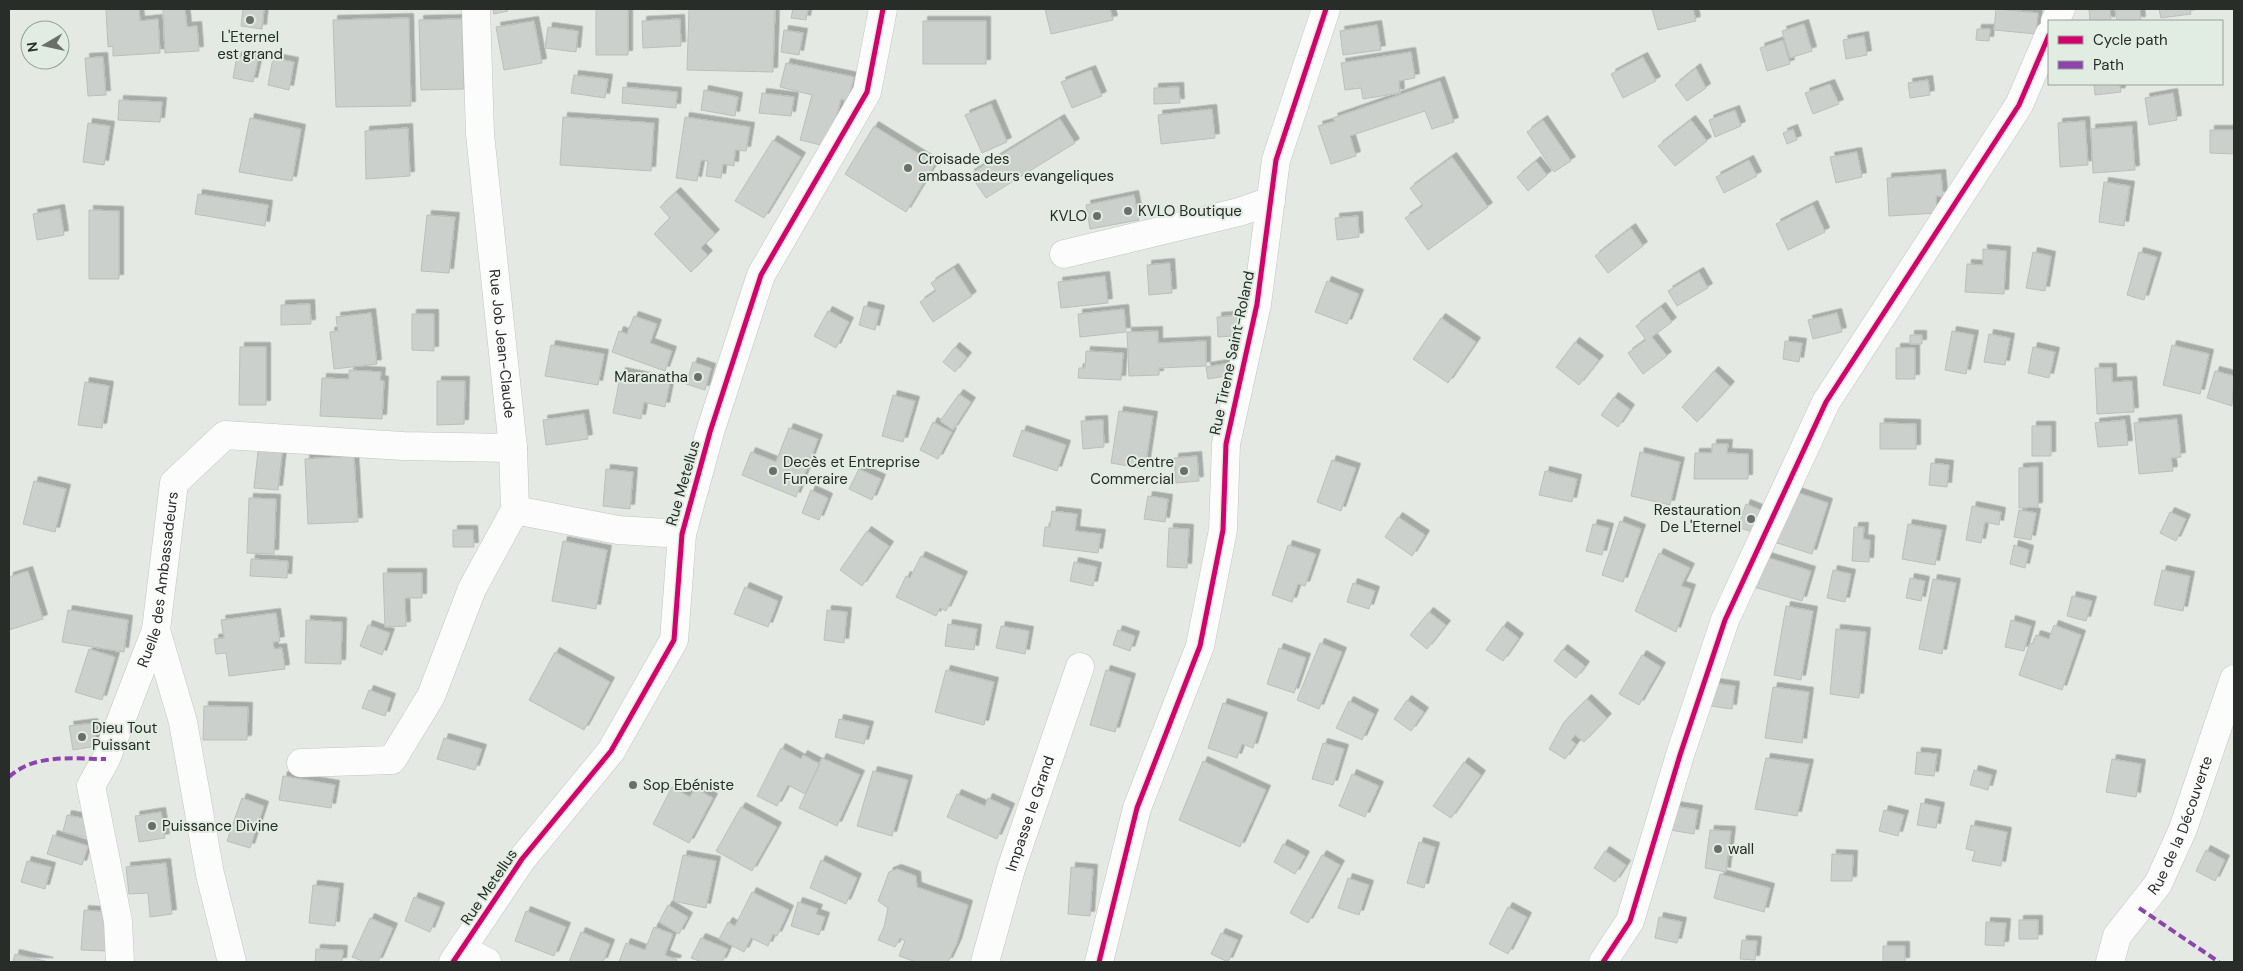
<svg xmlns="http://www.w3.org/2000/svg" width="2243" height="971" font-family="'DM Sans',sans-serif">
<defs>
<filter id="shadow"><feDropShadow dx="4.5" dy="-4.5" stdDeviation="0" flood-color="#0004"/></filter>
</defs>
<rect width="100%" height="100%" fill="#e4e9e4"/>
<path fill="#ccd0cc" stroke="#bbbfbb" filter="url(#shadow)" d="M106 9H139L140 21 158 19 160 53 113 56V46L108 47Z
M163 9H185L187 27 197 26 199 51 165 53Z
M243 9H264L262 29 241 26Z
M493 9H507L508 11 494 14Z
M596 9H628V55H596Z
M689 9H775L773 72 687 70Z
M793 9H808L806 20 791 18Z
M1045 9H1110L1113 20 1051 34Z
M1652 9H1693L1696 21 1658 30Z
M1996 9 2038 13 2036 34 1994 30Z
M2110 9 2111 21H2090L2089 10Z
M2115 9H2140L2141 21H2117Z
M2159 9H2190L2191 14 2161 18Z
M409 18 411 106 336 107 333 20Z
M462 19 464 89 421 90 419 20Z
M680 19 681 46 643 48 642 21Z
M534 21 542 63 504 70 496 27Z
M923 21H986V64H923Z
M1804 24 1812 51 1790 58 1782 31Z
M1377 25 1381 50 1343 55 1340 31Z
M548 27 578 31 576 52 545 48Z
M1977 29H1990L1989 41 1976 40Z
M784 30 803 33 799 55 781 52Z
M1864 36 1867 55 1846 59 1843 40Z
M1783 40 1790 64 1767 71 1760 48Z
M1411 52 1415 78 1399 81 1400 93 1363 99 1361 88 1345 90 1341 63Z
M237 56 258 60 253 82 233 78Z
M103 57 106 95 88 96 85 58Z
M1643 57 1656 81 1623 98 1611 74Z
M273 58 294 62 289 90 268 85Z
M786 63 854 77 848 101 841 99 829 147 800 140 812 95 780 87Z
M1696 68 1706 88 1687 101 1675 85Z
M1091 70 1102 96 1072 108 1061 82Z
M574 75 608 79 605 98 571 93Z
M1928 80 1930 95 1910 98 1908 83Z
M1440 81 1454 122 1432 129 1425 111 1350 136 1356 156 1331 164 1318 126 1335 121 1333 118Z
M1830 84 1839 104 1813 114 1805 93Z
M2094 84H2120L2121 92 2095 95Z
M623 87 677 92 676 108 622 103Z
M1179 87 1180 103 1154 104V88Z
M704 90 738 97 735 116 701 110Z
M762 93 794 97 791 116 759 113Z
M2173 93 2177 120 2149 125 2145 98Z
M119 100 162 102 160 122 118 120Z
M991 104 1007 142 982 153 965 115Z
M1212 109 1215 138 1161 144 1158 115Z
M1735 110 1741 126 1715 137 1709 120Z
M563 117 654 123 651 171 560 165Z
M685 117 750 127 746 151 735 150 734 166 723 164 721 178 706 176 708 161 701 160 697 181 676 178Z
M250 118 301 129 292 181 239 172Z
M1060 119 1075 143 986 198 970 174Z
M1543 120 1571 161 1554 172 1527 132Z
M1691 120 1707 141 1675 166 1658 146Z
M2085 121 2088 165 2060 167 2058 123Z
M88 123 110 126 104 165 83 162Z
M874 126 935 164 906 212 845 174Z
M2132 126 2135 170 2093 173 2091 129Z
M408 128 410 176 366 179 365 131Z
M1793 129 1797 140 1787 144 1783 133Z
M2210 130H2234V154L2210 153Z
M773 140 801 157 764 218 735 201Z
M1857 152 1862 177 1836 183 1830 157Z
M1452 157 1488 207 1428 250 1405 218 1423 206 1410 188Z
M1749 160 1757 176 1724 193 1716 177Z
M1536 161 1547 175 1528 191 1517 177Z
M1941 174 1943 196H1936L1937 213 1889 216 1887 178Z
M2104 182 2130 186 2124 226 2099 222Z
M676 192 715 234 701 248 708 255 691 272 654 234 670 218 660 207Z
M198 194 268 205 265 226 195 214Z
M1134 195 1139 220 1090 229 1086 205Z
M1813 205 1825 232 1788 250 1776 224Z
M60 209 64 235 37 240 33 214Z
M89 210 119 211V279H89Z
M427 215 455 217 449 273 421 271Z
M1358 216 1359 237 1337 240 1335 218Z
M1631 228 1643 246 1608 273 1595 256Z
M1983 249 2006 251 2004 294 1965 292 1967 264 1983 265Z
M2033 252 2051 256 2045 291 2026 288Z
M2139 252 2157 257 2144 300 2127 295Z
M1170 263 1172 293 1149 295 1147 265Z
M954 268 972 296 933 322 920 302 936 291 931 283Z
M1699 272 1708 288 1677 306 1668 291Z
M1105 276 1108 303 1061 308 1058 282Z
M1327 281 1359 294 1347 324 1315 312Z
M310 304 311 324 281 325V305Z
M864 306 880 310 875 330 859 325Z
M1661 307 1672 322 1652 337 1667 356 1643 374 1628 353 1646 340 1636 326Z
M1124 309 1126 332 1080 337 1078 314Z
M828 311 849 322 836 348 814 336Z
M371 313 377 364 334 369 330 332 338 331 336 317Z
M1837 313 1842 332 1813 339 1808 320Z
M412 314H434V351L412 350Z
M1245 315 1246 335 1218 337 1217 317Z
M634 316 657 324 650 343 672 351 665 371 612 352 619 331 627 334Z
M1441 318 1476 342 1448 383 1413 359Z
M1158 331V343L1206 341V366L1159 368V375L1129 376 1127 332Z
M1952 331 1974 335 1966 374 1945 370Z
M1989 334 2010 338 2005 365 1984 362Z
M1910 335H1922V344H1910Z
M1785 341 1802 343 1799 362 1783 359Z
M1575 342 1599 360 1579 385 1556 367Z
M551 345 604 354 598 385 545 376Z
M2172 345 2209 354 2200 394 2163 385Z
M240 347H266V405H239Z
M955 347 967 357 955 372 943 362Z
M2033 347 2055 352 2049 378 2028 373Z
M1896 348H1915V379H1896Z
M1086 351 1123 353 1121 380 1078 378 1079 368H1085Z
M693 362 711 368 705 390 686 384Z
M1230 363 1232 375 1208 379 1206 367Z
M2095 368H2112V382L2132 381 2134 412 2097 414Z
M349 370 381 372 380 380 384 381 382 419 320 416 322 378 349 379Z
M1714 371 1730 386 1697 422 1682 407Z
M2215 371 2234 376 2232 406 2207 398Z
M621 372 670 382 665 407 644 402 641 419 613 413Z
M437 381H465L464 424 437 425Z
M85 382 109 386 102 428 78 425Z
M959 394 971 402 953 430 940 421Z
M893 395 915 401 903 442 882 436Z
M1614 397 1630 409 1618 427 1601 415Z
M1119 411 1153 416 1145 469 1111 463Z
M584 414 588 439 546 445 543 420Z
M2177 419 2181 457 2171 458 2173 471 2139 474 2134 423Z
M1103 420 1104 447 1083 449 1081 421Z
M2125 420 2128 445 2098 447 2095 423Z
M933 422 952 432 938 459 920 450Z
M1880 423 1916 424V449H1880Z
M2032 426H2051V456H2032Z
M789 428 818 439 796 497 742 475 751 452 776 462Z
M1022 430 1066 445 1057 471 1013 456Z
M259 442 283 444 278 490 254 488Z
M1712 444H1728L1727 453 1748 454V479H1694L1695 453H1712Z
M1640 452 1680 462 1670 505 1631 496Z
M354 456 358 522 308 524 305 459Z
M1197 456 1199 481 1176 483 1174 458Z
M1332 460 1356 468 1341 511 1317 502Z
M1931 463 1949 465 1947 487 1929 485Z
M2038 467V507L2019 508V468Z
M606 469 633 472 630 509 603 506Z
M859 469 881 479 872 500 849 489Z
M1545 471 1577 479 1572 502 1539 495Z
M34 481 66 489 55 532 23 524Z
M811 490 828 498 819 520 802 513Z
M1790 490 1828 503 1812 554 1774 542Z
M1148 496 1168 499 1165 522 1144 519Z
M249 498 276 499 274 554 247 553Z
M1746 504 1763 511 1755 533 1738 527Z
M1972 506 2001 512 1999 525 1985 522 1981 543 1966 540Z
M2019 510 2036 513 2031 540 2014 537Z
M1052 511 1077 514 1075 531 1101 534 1098 553 1043 546 1045 527H1050Z
M2170 512 2186 519 2176 541 2160 533Z
M1398 517 1425 535 1412 556 1385 537Z
M1620 521 1641 529 1623 582 1602 575Z
M1593 524 1609 528 1602 555 1586 551Z
M1908 524 1942 530 1935 565 1902 559Z
M1854 527H1864L1863 539 1870 540 1869 562 1852 561Z
M1169 528 1189 529 1187 568 1167 567Z
M453 530H473L474 547H453Z
M867 531 889 546 862 586 840 570Z
M563 541 607 550 596 609 552 601Z
M1288 545 1316 554 1305 586 1298 584 1292 602 1272 595Z
M2014 545 2029 550 2025 568 2010 564Z
M1659 553 1690 568 1681 586 1691 589 1676 632 1635 611Z
M921 556 963 576 946 611 940 608 936 616 896 597 906 576 910 578Z
M1763 556 1811 571 1802 601 1754 587Z
M251 559 288 561 287 578 250 576Z
M1074 562 1097 567 1093 586 1070 581Z
M1833 570 1851 574 1845 602 1827 598Z
M2162 570 2190 576 2183 611 2154 605Z
M28 571 43 619 9 630V577Z
M383 573H422V598H405L406 626 385 627Z
M1910 578 1925 581 1921 601 1906 598Z
M1933 579 1956 583 1942 654 1919 649Z
M1353 583 1375 591 1369 609 1347 602Z
M745 587 778 601 768 627 734 614Z
M2072 596 2092 601 2086 621 2067 616Z
M1786 606 1813 611 1801 680 1774 675Z
M68 610 128 620 124 652 62 642Z
M827 610 847 612 844 643 824 640Z
M1429 612 1446 625 1427 649 1410 635Z
M276 613 280 641 273 642 274 649 282 648 285 669 229 676 226 653 216 654 214 639 224 638 221 620Z
M306 620 342 622 341 664 305 663Z
M2011 620 2031 626 2024 651 2005 647Z
M948 624 977 629 974 650 945 646Z
M368 625 390 633 382 655 360 646Z
M2054 625 2081 635 2062 690 2019 675 2030 643 2033 644 2036 635 2049 639Z
M1001 626 1029 631 1025 654 996 648Z
M1503 626 1519 638 1503 661 1486 650Z
M1836 629 1866 632 1859 698 1830 694Z
M1118 630 1135 636 1130 651 1113 645Z
M1320 643 1342 652 1319 709 1297 700Z
M1279 648 1306 658 1294 693 1267 684Z
M89 649 115 657 102 700 75 692Z
M1563 649 1585 666 1576 678 1554 661Z
M555 652 610 682 584 730 529 700Z
M1642 655 1661 667 1639 705 1619 694Z
M946 670 994 682 984 725 935 712Z
M1106 670 1131 678 1115 732 1090 725Z
M1713 683 1735 686 1732 709 1710 706Z
M1773 687 1809 692 1802 743 1765 738Z
M369 690 391 698 385 716 362 708Z
M1587 699 1607 718 1584 742 1575 735 1571 740 1576 744 1565 759 1549 749 1564 722Z
M1407 700 1424 712 1411 731 1394 719Z
M1349 701 1374 714 1362 740 1336 728Z
M1223 703 1263 717 1253 748 1242 744 1237 758 1208 748Z
M204 706 248 707 247 740H203Z
M839 719 869 726 864 744 835 737Z
M93 723 97 746 73 750 69 726Z
M444 738 482 749 475 770 437 759Z
M1323 743 1344 749 1333 785 1312 779Z
M781 748 801 759 803 755 820 764 805 794 788 785 777 806 757 796Z
M1917 752 1937 754 1934 776 1915 774Z
M822 758 860 775 837 826 799 808Z
M1766 758 1809 764 1797 816 1755 809Z
M2112 759 2141 764 2136 797 2106 792Z
M1203 761 1266 790 1240 847 1179 820Z
M1464 762 1481 775 1451 818 1433 806Z
M1974 770 1992 775 1988 790 1970 785Z
M873 771 908 780 892 836 857 826Z
M1352 774 1379 786 1365 817 1339 806Z
M283 776 335 785 331 808 279 800Z
M672 787 690 797 695 788 713 798 689 843 653 824Z
M957 794 985 806 988 798 1010 808 997 839 947 817Z
M242 798 264 806 250 848 227 841Z
M1921 803 1940 807 1936 828 1917 825Z
M1674 806 1698 810 1694 834 1670 830Z
M741 807 777 827 752 871 716 851Z
M1884 810 1904 815 1898 836 1879 831Z
M161 812 165 838 139 842 135 816Z
M67 815 97 821 93 839 63 832Z
M1971 825 2007 832 2001 866 1972 861 1975 851 1966 849Z
M1710 830 1731 831 1726 872 1705 868Z
M53 835 88 846 82 865 47 854Z
M1419 842 1435 847 1424 888 1407 883Z
M1283 844 1305 856 1295 874 1274 862Z
M2206 850 2225 860 2215 881 2196 871Z
M1605 851 1626 865 1615 882 1594 868Z
M1832 854 1853 855 1852 881H1831Z
M683 855 716 861 706 908 673 901Z
M1322 855 1340 865 1308 923 1290 913Z
M821 860 857 878 846 904 810 888Z
M27 861 51 867 45 889 21 882Z
M166 863 172 914 150 917 148 893 129 894 126 867Z
M1071 867 1093 869 1090 916 1068 914Z
M897 869 916 876 917 887 968 905 957 943 948 962H916L899 956 905 941 900 938 895 947 878 940 884 927 888 908 878 901 889 872Z
M1720 874 1770 888 1764 912 1714 898Z
M1348 878 1369 885 1359 915 1338 908Z
M313 885 339 888 335 926 309 923Z
M752 892 789 910 777 936 773 934 768 946 751 938 744 952 719 939 728 922 735 926Z
M414 897 440 907 430 932 405 921Z
M798 902 818 909 816 914 825 917 819 935 791 926Z
M668 905 688 917 679 934 659 922Z
M1508 907 1527 917 1508 954 1489 944Z
M84 910 109 912 106 951 81 950Z
M526 911 566 927 554 956 515 941Z
M1659 917 1682 922 1677 943 1655 938Z
M370 918 393 928 378 962H365L352 957Z
M2019 920H2038V939H2019Z
M1986 922 2006 923 2004 946 1985 945Z
M654 927 673 934 665 955 677 960 676 962H619L626 943 645 950Z
M581 932 610 944 603 962H569Z
M1221 933 1238 940 1228 962 1211 954Z
M701 938 728 949 722 962H702L691 958Z
M1742 940 1757 941 1755 960 1740 959Z
M1883 946H1905V962H1883Z
M316 949 343 950 342 962H315Z
M15 954 49 962H13Z"/>
<g fill="none" stroke-linecap="round" stroke-linejoin="round">
<g stroke="#c1c5c1" stroke-width="29">
<g id="minor">
<path id="s1" d="M476 9 480 134 513 448 515 510 618 530 682 534"/>
<path d="M2055 21 2061 9"/>
<path d="M1064 254 1239 212 1271 201"/>
<path d="M156 630 183 722 210 874 232 962"/>
<path d="M301 763 392 760 431 696 472 589 515 510"/>
<path d="M462 949 487 962"/>
<path id="s2" d="M120 962 118 921 91 786 106 759 156 630 174 483 225 435 403 446 513 448"/>
<path d="M453 962 522 859 611 751 674 640 682 534 710 432 761 275 867 92 883 9"/>
<path id="s3" d="M985 962 1011 869 1080 667"/>
<path d="M1099 962 1137 808 1200 646 1223 530 1226 444 1257 304 1276 160 1326 9"/>
<path d="M1603 962 1630 921 1680 755 1725 620 1826 402 2019 105 2049 35"/>
<path id="s4" d="M2110 962 2117 936 2158 884 2183 829 2234 679"/>
</g>
</g>
<use href="#minor" stroke="#fbfcfb" stroke-width="28"/>
<path stroke="#8e44ad" stroke-width="4" stroke-dasharray="8 4" stroke-linecap="butt" d="M9 777C35 753 73 759 106 759
M2139 908 2219 962"/>
<g stroke="#e1ece2" stroke-width="8">
<path id="cycleway" d="M453 962 522 859 611 751 674 640 682 534 710 432 761 275 867 92 883 9
M1099 962 1137 808 1200 646 1223 530 1226 444 1257 304 1276 160 1326 9
M1603 962 1630 921 1680 755 1725 620 1826 402 2019 105 2049 35"/>
</g>
<use href="#cycleway" stroke="#d6006c" stroke-width="5"/>
</g>
<g fill="#6a6f6a" stroke="#e1ece2" stroke-width="2">
<circle cx="250" cy="20" r="5"/>
<circle cx="908" cy="168" r="5"/>
<circle cx="1128" cy="211" r="5"/>
<circle cx="1097" cy="216" r="5"/>
<circle cx="698" cy="377" r="5"/>
<circle cx="773" cy="471" r="5"/>
<circle cx="1184" cy="471" r="5"/>
<circle cx="1751" cy="519" r="5"/>
<circle cx="82" cy="737" r="5"/>
<circle cx="633" cy="785" r="5"/>
<circle cx="152" cy="826" r="5"/>
<circle cx="1718" cy="849" r="5"/>
</g>
<g text-anchor="middle" stroke-width="4" stroke-linejoin="round" paint-order="stroke">
<g font-size="15" fill="#292d29" stroke="#e1ece2" text-anchor="start">
<text x="250" y="42" text-anchor="middle">L'Eternel<tspan x="250" dy="17">est grand</tspan></text>
<text x="918" y="164">Croisade des<tspan x="918" dy="17">ambassadeurs evangeliques</tspan></text>
<text x="1138" y="216">KVLO Boutique</text>
<text x="1087" y="221" text-anchor="end">KVLO</text>
<text x="688" y="382" text-anchor="end">Maranatha</text>
<text x="783" y="467">Decès et Entreprise<tspan x="783" dy="17">Funeraire</tspan></text>
<text x="1174" y="467" text-anchor="end">Centre<tspan x="1174" dy="17">Commercial</tspan></text>
<text x="1741" y="515" text-anchor="end">Restauration<tspan x="1741" dy="17">De L'Eternel</tspan></text>
<text x="92" y="733">Dieu Tout<tspan x="92" dy="17">Puissant</tspan></text>
<text x="643" y="790">Sop Ebéniste</text>
<text x="162" y="831">Puissance Divine</text>
<text x="1728" y="854">wall</text>
</g>
<g font-size="15" fill="#292d29" stroke="#e1ece2">
<text dy="5" stroke="none"><textPath href="#s1" startOffset="336">Rue Job Jean-Claude</textPath></text>
<text transform="translate(1232 353) rotate(-78)" y="5">Rue Tirene Saint-Roland</text>
<text transform="translate(683 483) rotate(-74)" y="5">Rue Metellus</text>
<text dy="5" stroke="none"><textPath href="#s2" startOffset="398">Ruelle des Ambassadeurs</textPath></text>
<text dy="5" stroke="none"><textPath href="#s3" startOffset="155">Impasse le Grand</textPath></text>
<text dy="5" stroke="none"><textPath href="#s4" startOffset="156">Rue de la Découverte</textPath></text>
<text transform="translate(489 887) rotate(-56)" y="5">Rue Metellus</text>
</g>
</g>
<rect width="2243" height="971" fill="none" stroke="#292d29" stroke-width="20"/>
<rect x="2048" y="20" width="175" height="65" fill="#e1ece2" stroke="#97a098"/>
<rect x="2058" y="36" width="25" height="8" fill="#d6006c" stroke="#97a098"/>
<text x="2093" y="45" font-size="15" fill="#292d29">Cycle path</text>
<rect x="2058" y="61" width="25" height="8" fill="#8e44ad" stroke="#97a098"/>
<text x="2093" y="70" font-size="15" fill="#292d29">Path</text>
<g transform="translate(45 45) rotate(261)"><circle r="24" fill="#e1ece2" stroke="#97a098"/>
<path d="M0-4L9 19L0 12L-9 19Z" fill="#6a6f6a"/>
<text y="-8" font-size="14" font-weight="bold" text-anchor="middle" fill="#292d29">N</text>
</g>
</svg>
